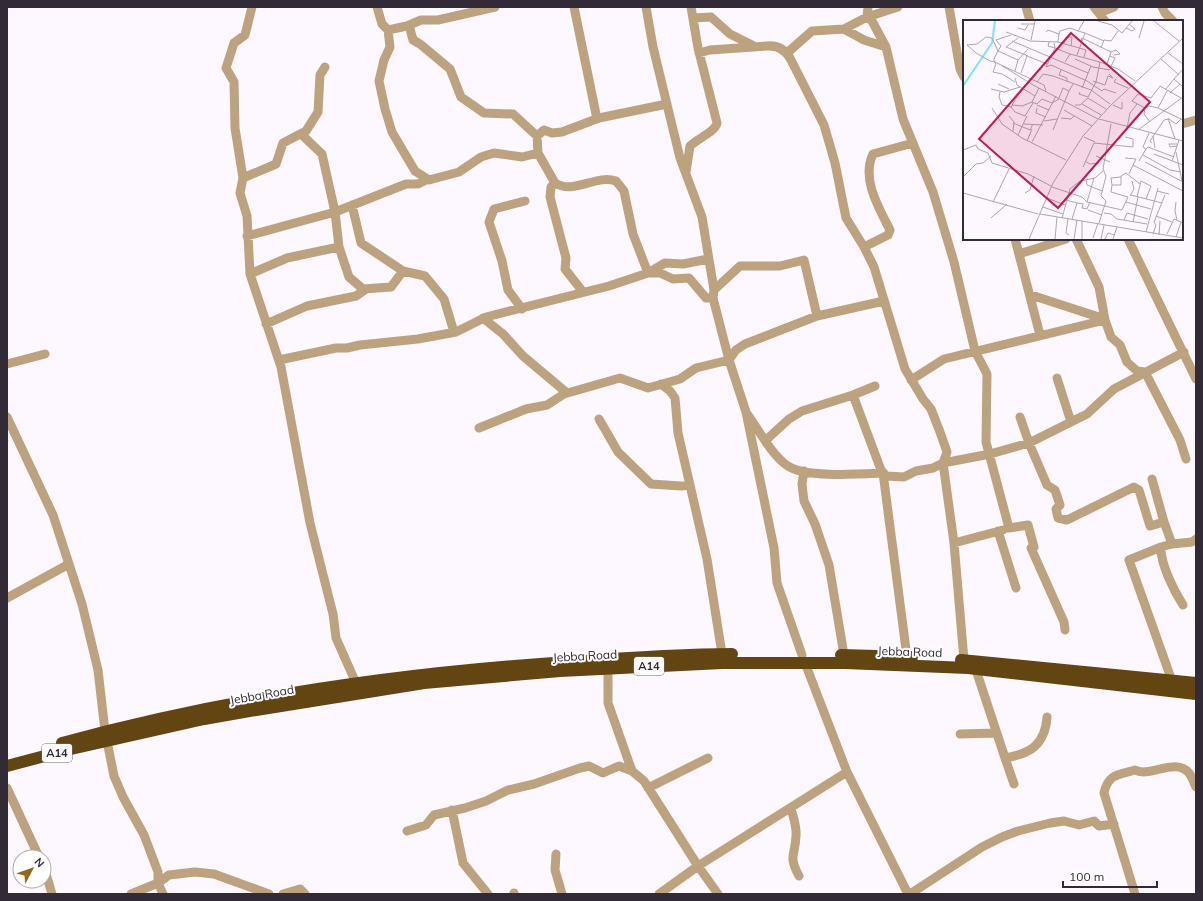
<svg xmlns="http://www.w3.org/2000/svg" width="1203" height="901" font-family="Mulish,sans-serif">
<rect width="100%" height="100%" fill="#fdf8ff"/>
<g fill="none" stroke-linecap="round" stroke-linejoin="round">
<path stroke="#bca37e" stroke-width="9" d="M252 7 245 35 234 43 226 68 234 82 235 128 243 178 240 193 247 216 250 274 281 367 310 523 333 614 336 638 356 683
M377 7 382 24 388 30
M495 7 438 20H421L407 26 388 30 390 47 384 60 379 81 385 109 392 132 415 171 429 180 459 172 481 157 494 153 522 157 538 153
M574 7 597 119
M646 7 653 47 680 158 702 217 714 290 713 298 729 360 746 412 774 548 777 583 802 655
M868 7 867 17 872 21 886 47
M898 7 867 17 844 29 864 40 886 47 903 119 933 192 954 262 975 351 987 374 986 442 1009 528 1028 525 1034 547 1031 548 1064 622 1065 630
M949 7 960 69 964 77
M1026 7 1030 21
M1094 7 1105 21
M1162 7 1165 13 1173 21
M1099 13 1114 7
M693 18 711 17 730 34 752 45
M409 25 413 40 420 44 450 69 461 97 484 113 513 114 537 136 538 153 555 183C574 195 596 174 616 181L624 191 633 234 648 273H660L673 279 689 278 706 298H713
M699 53 710 50 767 46C778 45 786 50 791 60L824 125 835 163 846 218 864 247 874 267 905 369 923 399 931 409 940 432 947 452 943 463 954 543 964 660
M787 53 812 31 844 29
M1182 124 1196 120
M301 134 322 154 335 212 339 247 349 277 363 289 391 287 403 271
M537 136 544 130 552 133 562 132 599 118 667 104
M686 172 690 146C697 139 716 131 717 123L698 48 691 7
M243 178 276 164 283 143 306 131 318 112 320 75 325 67
M555 183 551 187 550 197 566 258 565 269 583 292
M352 205 361 243 403 271 425 276 444 299 454 332
M247 236 335 212 406 184H418L428 179
M1015 239 1040 335
M1076 239 1099 287 1105 320 1111 337 1120 345 1127 362 1137 371 1145 372 1180 440 1186 459
M1128 239 1196 379
M864 247 888 235 890 230C879 208 861 179 873 154L913 143
M1019 254 1066 239
M250 274 287 258 339 247
M714 290 740 266H780L804 260 817 316 884 301
M1031 295 1105 319
M522 309 508 290 502 261 489 222 494 209 525 201
M483 318 503 334 523 356 567 393
M266 324 307 306 356 296 366 289
M279 360 336 348H347L360 345 418 339 456 332 486 317 609 286 648 273 665 263 683 264 708 259
M7 364 45 354
M1057 378 1071 422
M911 380 944 359 1105 320
M661 384 670 391 675 398 678 433 707 559 722 654
M875 386 853 395 881 470 886 476 904 477 916 471 933 468 943 463 990 454 1029 443 1047 485 1055 490 1060 505 1056 509 1058 518 1067 520 1134 487 1139 490 1150 526 1164 522 1152 479
M748 415C758 429 773 457 788 466 805 478 861 474 883 473L907 657
M7 417 53 515 82 604 98 670 105 731
M1020 417 1029 443 1087 414 1114 389 1184 352
M599 419 618 452 651 484 681 486 689 485
M479 428 526 409 547 405 564 394 620 378 648 388 680 379 696 368 729 360 736 350 745 344 817 316
M766 440 789 419 802 411 853 395
M804 471 802 484 804 501 815 524 829 565 844 655
M1164 522 1172 544 1192 542 1196 539
M998 531 1016 588
M954 543 1003 530
M1172 544 1161 547C1160 563 1174 591 1183 605
M1161 547 1129 560 1172 681
M7 598 69 564
M805 663 847 772 908 894
M608 668V703L632 771
M976 670 1005 758C1030 754 1045 745 1047 717
M960 734 996 733
M107 741 114 776 123 797 144 835 158 872V883L163 894
M1005 758 1014 784
M7 788 39 857
M648 788 708 758
M791 808C793 817 797 826 796 836 795 857 788 855 799 876
M452 810 463 863 488 894
M407 831 426 825 434 815 465 808 486 801 508 790 534 784 580 768 589 766 603 773 619 766 632 771 644 781 698 866 718 894
M556 854 555 870 562 894
M44 867 52 894
M514 893V894
M131 894 158 883 169 875 195 872 214 874 269 894
M283 894 300 889 305 894
M659 894 698 866 847 772
M910 894 982 847 1002 837 1018 831 1050 823 1064 821 1079 825 1094 821 1099 826 1114 824
M1135 894 1104 793C1108 774 1118 775 1135 770 1150 778 1175 757 1189 773 1192 777 1194 783 1196 787"/>
<path stroke="#624510" stroke-width="12" d="M841 655 912 657
M961 660 1196 683
M62 743C227 698 398 673 569 662 623 658 678 654 732 654
M7 766 71 749 204 719 256 710 424 683 560 671 722 663H845L968 668 1196 694"/>
</g>
<g text-anchor="middle" stroke-width="4" stroke-linejoin="round" paint-order="stroke">
<g fill="#fff" stroke="#706a73" stroke-width="1">
<rect x="634" y="657" width="30" height="18" rx="3"/>
<rect x="42" y="744" width="30" height="18" rx="3"/>
</g>
<g font-size="11" font-weight="bold" fill="#322a37">
<text x="649" y="670">A14</text>
<text x="57" y="757">A14</text>
</g>
<g font-size="12" fill="#322a37" stroke="#fff">
<text transform="translate(910 652) rotate(2)" y="4">Jebba Road</text>
<text transform="translate(585 656) rotate(-3)" y="4">Jebba Road</text>
<text transform="translate(262 695) rotate(-10)" y="4">Jebba Road</text>
</g>
</g>
<g transform="translate(963 20)">
<rect width="220" height="220" fill="#fdf8ff"/>
<path fill="none" stroke="#79e5fb" stroke-width="2" d="M0 66 29 23 32 1"/>
<path fill="none" stroke="#aca6af" stroke-width="1" d="M135 1 149 5 159 13 169 1M191 1 216 21M58 4H72M55 8 62 10 65 5M163 8 169 11 172 9 166 4M43 12 67 21 95 22 123 30 121 37M83 12 85 10 96 14 95 22M122 13 141 21M96 14 97 11 107 8 115 11M48 15 33 20 38 26 35 31 55 40 52 51M55 18 43 27 65 36M176 18 181 1M68 20 72 1M49 21 125 53M86 22 85 26 92 28 91 23M118 22 119 18 148 32 144 44M101 23 103 17H109L108 26M138 28 141 20 148 21 155 11M148 32 153 30 157 34 151 35M205 33 220 44M107 34 92 28 83 47 88 45 124 61 139 71 141 69 153 73M114 35 122 13 115 11 121 1M147 36 152 38 148 46M112 39 130 47 147 50M198 39 216 55M55 40 65 29M102 42 107 34 137 42 155 49 172 61M38 45 81 65 83 71M98 50 96 55 104 58V62M58 53 64 36 84 44M52 58 54 65 72 76M153 59 151 62 165 68M211 59 220 49M130 61 133 62 137 42M52 62 39 54 30 52 33 44 32 43V42L31 41V39L35 31 29 18 23 17 14 24 4 25 13 33 27 41 32 42 38 45 70 65 135 99M74 62 80 54 90 56 128 70 147 84M35 64 46 69M59 68 48 87 52 92 62 96 70 83M119 68 128 46M28 69 41 72 57 67M202 70 211 59 220 67M37 72 36 77 39 85 48 87M117 72 116 74 125 77 133 62 142 65 145 56 150 58 146 54M207 73 217 64M96 78 100 68 106 71 110 64M218 78 197 66 188 78 175 74 169 81 182 88 186 86 195 88 220 100M69 82 76 68M119 84 138 95M49 85 59 86 69 82 74 84 79 79 89 83 96 79M74 85 86 90M112 85H117L125 78 143 89M150 85 159 89V82M29 88 39 104 59 118 103 140M74 88 73 93 83 97M182 88 181 94 187 102M195 88 204 71M101 90 129 106M46 96 51 102 50 111M98 98 108 99 111 96M205 98 212 119M136 99 220 121M81 101 94 99M50 103 67 110 70 104M61 104 80 105M164 108 167 93 174 84M90 110 106 71M175 110 220 77M55 115 64 96M190 116 192 128M121 117 132 122M64 121 69 109M69 122 93 76M189 123 187 121 201 100 206 99 213 104 218 99M214 126 207 127 206 124H214M183 129 185 127 211 137M0 130 13 125 15 129 25 133 29 143 65 154 88 166M213 132 219 161M191 134 220 145M180 135 207 150 218 152M133 136 147 142M162 138 173 139 170 145M122 141 127 144 136 143M176 141 183 129 180 127 186 113M209 141 216 120M182 142 220 162M120 147 131 123 170 127V119L162 117M166 154 170 145 220 171M0 157 13 144 20 143 28 136M123 160 124 165 139 171M149 165 148 158 158 157M89 167 119 177 124 182 159 190 165 177 148 172 149 165H158V156L163 153 177 164M194 171 206 174M0 173 75 194M62 173 67 170 71 156M168 175 199 183M167 176 171 169 169 161M174 177 178 161 188 166 183 179M84 178 102 185M103 180 114 183 109 199M30 182 46 149M124 182 131 158M163 182 188 189M213 182 212 191 214 200M114 183 120 184 119 188 124 189 127 182M80 187 100 194M125 190 139 195M141 193 148 194 154 199 184 204M77 194 220 218M193 196 209 202M28 198 44 184M99 198 107 169 117 161 132 158 140 151M105 198 103 213 106 215M161 200 164 193 185 199M170 202 175 177M136 203 143 181 138 176 143 156 140 149 148 104M183 212 195 168M190 214 193 205 191 202 202 175M204 214 211 199 220 203M196 215 197 201M213 217 218 202M130 218 135 203M66 219 90 163 120 116 147 86 220 18M92 219 94 197M111 219 114 200M119 219V201M138 219 141 205M142 219 145 213 152 215M150 219 154 207"/>
<path fill="#c2185b" fill-opacity="0.15" stroke="#c2185b" stroke-width="2" d="M108 13 187 82 95 188 16 119Z"/>
<rect width="220" height="220" fill="none" stroke="#322a37" stroke-width="2"/>
</g>
<rect width="1203" height="901" fill="none" stroke="#322a37" stroke-width="16"/>
<g transform="translate(32 869) rotate(49)"><circle r="19" fill="#ffffff" stroke="#adaaaf"/>
<path d="M0-3L7 15L0 10L-7 15Z" fill="#946915"/>
<text y="-6" font-size="11" font-weight="bold" text-anchor="middle" fill="#322a37">N</text>
</g>
<path d="M1063 881v6h94v-6" fill="none" stroke="#322a37" stroke-width="2"/>
<text x="1069" y="881" font-size="12" fill="#322a37" stroke="#ffffff" stroke-width="3" paint-order="stroke">100 m</text>
</svg>
